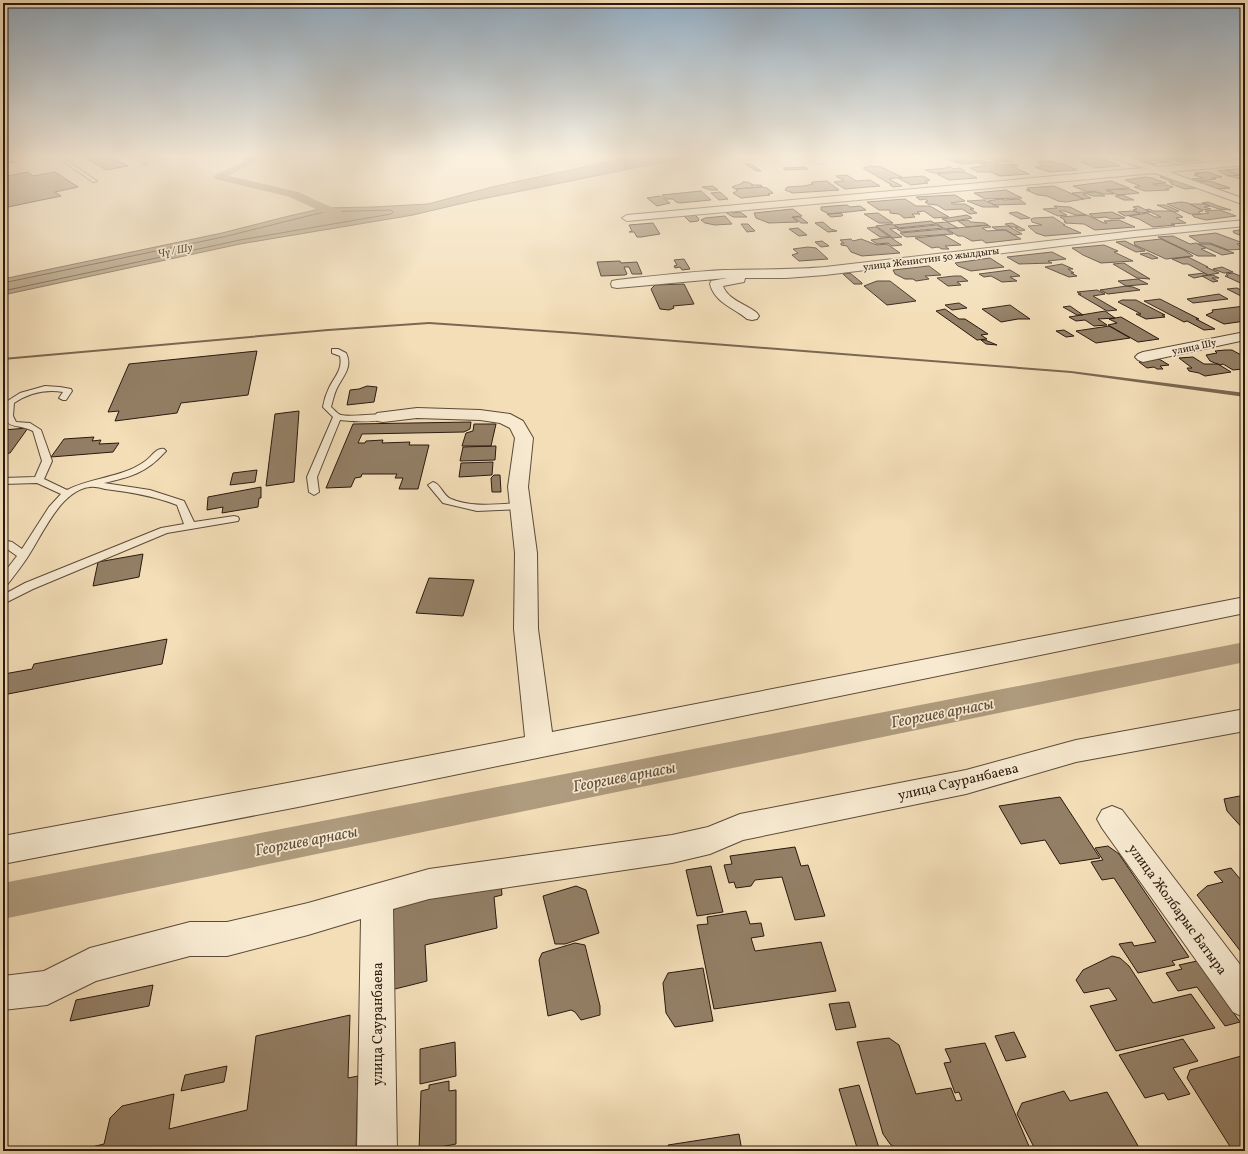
<svg xmlns="http://www.w3.org/2000/svg" width="1248" height="1154" font-family="Vollkorn,serif">
<rect width="100%" height="100%" fill="#f3deb8"/>
<filter id="stains"><feTurbulence type="fractalNoise" baseFrequency=".005" numOctaves="4"/><feColorMatrix values="0 0 0 0 .2 0 0 0 0 .09 0 0 0 0 .02 0 0 0 .5 -.17"/></filter>
<radialGradient id="worn" r=".72"><stop offset=".6" stop-color="#630" stop-opacity="0"/><stop offset="1" stop-color="#630" stop-opacity=".3"/></radialGradient>
<path fill="#af9b7e" stroke="#7a6751" d="M631 157H688L472 201 413 215 240 244 3 295V279L222 233 289 216 324 208 372 207 428 204 492 187Z"/>
<g fill="none" stroke-linecap="round" stroke-linejoin="round">
<path stroke="#6c5a46" stroke-width="1" d="M627 157 624 163 625 166 671 157
M3 283 223 237 324 212 391 210 393 212 391 214 240 240 3 291"/>
<path fill="#7a6751" fill-rule="evenodd" d="M429 322 574 332 1071 371 1245 393V397L1071 373 574 334 429 324 328 331 3 360V358L328 329Z"/>
<path fill="#af9b7e" fill-rule="evenodd" d="M244 157H254V162L229 176 298 192 349 215 351 218 349 221H341L290 197 215 179 214 177 215 175 244 161Z
M1245 642V662L3 919V883Z"/>
</g>
<path fill="#937f66" stroke="#2a190e" d="M3 157H19L9 159 14 162 3 164Z
M84 157H111L128 166 106 170Z
M944 157H954L963 161 954 162Z
M1076 157H1104L1107 158H1101L1120 166 1095 168 1081 162 1086 161Z
M1151 157 1169 162 1161 163 1153 160 1147 161 1156 164H1151L1132 158Z
M1164 157H1190L1201 160 1181 162Z
M1004 158 1012 161 996 162 990 159Z
M980 160 986 162 961 164 955 162Z
M1048 161 1063 164 1077 170 1050 172 1035 167 1044 166 1037 162Z
M988 162 1002 165 1014 164 1018 166H1011L1029 174 1000 176 990 172H978L970 168 985 166 980 163Z
M745 164H751L761 171H756Z
M869 166 881 167 902 177 889 179 902 186 893 187 890 185H892L863 168Z
M805 167 808 169 786 170 783 168Z
M946 167H951L953 169 960 168 965 171 933 173 925 170 947 168Z
M1237 169H1245V174L1238 175 1226 170Z
M1226 170 1239 175 1228 176 1218 171Z
M28 172 33 176 55 172 78 187 55 192 61 196 3 208V177Z
M959 172 967 173 977 178 949 180 937 174Z
M1208 172 1222 177 1212 178 1216 179 1197 181 1192 179 1203 178 1194 175 1199 174 1195 173Z
M1245 174V180L1229 176 1240 175Z
M847 175 856 181 870 180 880 186 845 189 834 182 844 181 836 176Z
M923 176 930 180 925 181 928 183 911 185 898 178Z
M1165 176 1196 188 1185 189 1171 184 1172 183 1169 182H1173L1160 177Z
M1146 177 1152 178 1166 183 1153 184 1157 185H1167L1173 187 1166 189 1169 190 1145 191 1134 187 1140 186 1125 180Z
M827 181 839 190 793 193 785 190 787 187 804 186 813 184 811 183 813 182Z
M1111 181 1129 188 1106 190 1114 194H1104L1093 191 1087 192 1073 186Z
M1210 181 1230 188 1217 189 1198 182Z
M742 182H748L753 185H751H761L763 187 735 189 732 187 743 183Z
M713 186 718 190H710L702 187Z
M1054 186 1084 199 1066 202 1058 201 1047 196 1038 195 1026 190H1030L1027 188Z
M761 187 767 188 773 193 768 194 770 195 741 198 733 193 737 191 736 189Z
M1130 189 1139 193 1118 195 1107 190Z
M1006 190 1022 198 985 199 974 193Z
M701 191 711 200 680 203 676 202 673 199H666L662 195Z
M720 192 728 199 719 200 711 193Z
M1083 192 1086 194H1083L1091 198 1083 199 1072 193Z
M1094 192H1096L1105 196H1093L1085 193Z
M955 195 965 201 951 203 953 204H965L974 209H970L977 213 970 214 962 209 945 210 937 205 928 204 925 202 928 201 925 199 920 200 916 197Z
M1122 195 1134 200H1124L1115 196Z
M660 196 670 203 657 206 647 198Z
M905 199 916 206H930L949 217 934 218 924 211 917 212 920 214H912L915 217 904 218 899 214 890 213V210H879L867 202Z
M1001 199 1004 200 1019 199 1026 204 994 205 988 201Z
M984 200 999 207H983L967 201Z
M1181 202 1188 203 1203 211 1198 212 1201 214H1190L1167 204Z
M1208 202 1218 206 1231 210 1219 209 1202 203Z
M1190 204H1206L1210 206 1204 207 1211 209 1202 210Z
M847 205 850 207 860 206 866 210 829 214 821 210V207Z
M1157 205H1165L1179 211 1174 212Z
M1054 206 1070 207 1086 215H1076L1064 211H1059L1067 215 1058 216 1043 209 1057 208Z
M1138 206 1150 212 1140 213 1133 210 1137 209 1133 207Z
M793 209 802 216 792 217 798 222 769 223 756 218 754 213Z
M1149 209 1153 211H1172L1183 217 1176 218 1186 223 1171 224 1175 225 1153 227 1139 219 1129 216 1147 213 1155 217H1161L1146 210Z
M1220 210 1236 216 1206 220 1194 217 1192 215 1209 213 1205 211Z
M731 211 733 213 740 212 747 217H733L725 212Z
M1133 211 1140 214 1125 216 1118 212Z
M1017 212 1030 218 1021 219 1009 213Z
M1112 212 1125 218 1111 219 1106 217 1095 218 1089 214Z
M840 213 843 215 842 216 831 217 827 214Z
M878 213 893 223H879L864 214Z
M695 215 699 219 698 221 690 222 684 216Z
M967 215 972 218 949 222 942 219Z
M1087 215 1104 223H1107L1104 221 1119 220 1135 227 1095 230 1084 224 1065 223 1064 221H1066L1060 217Z
M725 216 732 224 715 225 705 223 701 220 705 218Z
M793 217H800L808 223H801Z
M1053 217 1065 225H1063L1081 233 1045 236 1036 233 1028 226 1042 225 1032 222 1031 219 1034 218Z
M968 220 971 222 985 223 988 225 967 227 958 221Z
M931 221 936 224 899 228 894 225Z
M823 222 831 229 837 231 828 232 815 223Z
M947 222 958 228 945 229 935 223Z
M653 223 660 234 641 237H637L634 232H629L632 231 629 225Z
M1012 223 1025 230 1020 231 1015 228H1018L1017 227H1012L1005 224Z
M741 224H748L755 231 747 232Z
M892 224 898 228 890 229 902 237 893 238 876 226Z
M937 225 943 228 902 232 897 229Z
M988 225 991 227 982 228 987 231 1005 230 1021 239 986 243 982 240 972 241 963 236H958L947 229Z
M1008 226 1022 234 1014 235 1007 230H997L992 227Z
M876 227 890 237H880L867 228Z
M798 228 803 232 807 235 799 236 789 229Z
M945 229 953 234 906 237 900 233Z
M1245 229V237L1234 233 1233 231Z
M1216 233 1243 243 1237 244 1245 249 1228 250 1210 243H1200L1189 236Z
M944 235 961 245 945 246 949 249H942L938 247 932 248 915 238Z
M1173 236 1190 244 1196 243 1206 248 1201 249 1216 256H1198L1158 237Z
M890 237 902 245 892 246 888 243 877 244 871 240Z
M851 239 853 241 861 239 877 245 887 244 900 253 862 256 851 252 847 246 841 245V243H844L840 240Z
M1161 239 1184 250 1193 256 1166 259 1135 245 1134 242Z
M822 241 829 246 821 247 815 242Z
M1125 241 1145 251 1136 252 1116 242Z
M1198 244H1210L1234 253 1222 255Z
M1104 245 1118 251 1114 252 1133 261 1101 263 1083 255 1072 248Z
M808 247 816 248 828 259 799 261 792 255 798 253 793 249Z
M1052 252 1066 259 1048 261 1052 263 1019 264 1007 257Z
M1148 253 1158 258 1152 259 1140 254Z
M1188 257 1208 267H1206L1219 273 1208 275 1188 264H1183L1172 259Z
M990 258 1004 267 971 271 958 266 955 263Z
M684 259 690 269 682 270 680 267 675 268 674 266 677 265 674 260Z
M620 261 621 263 637 262 642 274H632L629 267H624L627 274 625 275 601 276 597 262Z
M1124 263 1135 270 1150 279 1137 278 1113 264Z
M1062 264 1073 269H1068L1074 273H1071L1077 276 1069 277 1045 267Z
M929 266 941 275 925 276 929 279 916 281 913 279H905L895 274 893 270Z
M1222 267 1233 272 1224 273 1213 269Z
M1010 270 1020 276 1010 277 1017 281 1002 282 991 276 984 277 979 274Z
M850 273 862 283V284H854L843 274Z
M1204 273 1208 275 1194 278 1188 275Z
M1233 273 1245 278 1244 279 1245 280V285L1225 276H1228L1226 274Z
M1213 275 1219 278H1212L1218 281 1213 282 1202 276Z
M954 276H961L968 281 957 282 961 285 948 286 937 278Z
M1138 279 1148 284 1126 286 1118 281Z
M877 281H890L916 301 887 305 864 286Z
M684 284 694 304 673 306 674 308 669 310 660 309 651 289 655 285Z
M1126 286 1133 287 1140 290 1108 294 1100 290Z
M1237 288 1245 292V298L1227 289Z
M1097 290 1105 294 1093 296 1117 310 1107 311 1078 294H1081L1077 292Z
M1219 294 1228 299 1193 303 1187 299Z
M1160 299 1199 319H1196L1215 329 1204 330 1187 321 1184 322 1144 301Z
M1122 300H1136L1165 315H1162L1165 317 1146 319 1136 314H1141L1118 302Z
M959 303 967 308 952 310 945 305Z
M1010 305 1030 319H1018L1001 322 982 309Z
M1070 306 1083 315H1077L1063 307Z
M1245 306V321L1224 324 1206 315 1213 312 1212 310Z
M945 309 959 319H965L988 334 981 335 987 339 977 340 936 311Z
M1105 311 1115 318 1098 319 1107 325 1094 326 1085 320 1076 321 1069 317Z
M1121 317 1159 339 1138 342 1108 325 1117 323 1109 319Z
M1109 326 1130 338 1096 343 1076 331Z
M1064 330 1074 336 1066 337 1056 331Z
M981 340H985L997 345 986 344Z
M1225 350H1232L1245 357V367L1241 368 1243 369 1233 370 1223 364 1220 365 1210 361 1206 355 1217 353 1215 351Z
M257 351 248 395 181 403 177 413 115 421 119 411 108 412 129 364Z
M1193 357 1204 364H1218L1231 372 1205 376 1199 373 1189 371 1187 368H1192L1179 358Z
M1159 359 1169 365 1160 366 1163 369H1157L1154 367 1147 368 1139 362Z
M367 386 377 387 374 402 347 405 350 390 359 389Z
M299 411 294 482 266 486 275 414Z
M471 422 470 429 464 432 362 434 358 443H365L366 441 383 440 382 443 410 442 409 445H429L418 489H399L403 478H395L397 474H362L361 477 355 478 351 487 326 488 353 424Z
M474 424H496L491 446H462L466 433 473 431Z
M28 428 10 453 3 454V430Z
M94 437 92 441 101 440 99 444 119 443 113 452 51 457 64 439Z
M496 446 495 460 460 461 463 447Z
M493 462 492 475 459 477 461 463Z
M257 470 255 482 230 485 233 473Z
M494 475H500L501 492H492L491 478Z
M261 487V498H259L258 507 222 513 223 507 207 510 208 497Z
M143 554 139 577 93 586 98 562Z
M429 578 474 580 463 616 416 613Z
M167 639 162 664 3 695 4 674 32 669 34 664Z
M1245 795V831L1227 811 1224 799Z
M1060 797 1100 858 1060 864 1045 840 1021 844 999 806Z
M1108 846 1119 854 1189 957 1172 961 1175 965 1138 973 1119 944 1132 942 1134 946 1156 942 1114 878 1102 880 1091 862 1103 860 1095 848Z
M795 847 801 866 808 865 825 916 795 920 782 877 755 880 751 886 736 888 734 882 729 883 724 865 732 864 730 856Z
M711 866 723 912 697 916 686 870Z
M1231 868 1245 885V957L1197 895 1207 886 1223 882 1214 872Z
M501 883 502 895 494 897 497 928 425 945 427 981 391 990 390 914 398 906Z
M576 886 586 890 599 933 565 944H555L543 896Z
M746 911 750 924 761 923 764 936 751 938 755 951 821 942 836 991 714 1009 697 925 708 924 707 917Z
M575 943 585 945 600 1006V1015L581 1020 575 1012 571 1010 548 1016 539 960 542 953Z
M1112 956 1120 958 1129 966 1153 1003 1191 994 1215 1028 1116 1051 1090 1006 1117 1000 1109 988 1084 993 1076 980 1083 970Z
M1197 961 1240 1022 1225 1026 1197 987 1178 991 1166 973 1182 969 1179 965Z
M703 968 713 1021 675 1027 666 1013 663 983 668 973Z
M153 985 149 1006 70 1021 76 1000Z
M849 1002 856 1027 836 1030 829 1004Z
M350 1015 348 1078 358 1076 356 1151H75L104 1144 110 1118 122 1106 174 1094 169 1129 247 1110 256 1036Z
M1014 1032 1026 1057 1006 1061 995 1036Z
M889 1038 899 1045 916 1094 951 1088 956 1101 962 1100 959 1092 955 1093 944 1063 951 1062 945 1049 985 1043 1031 1151H900L890 1144 883 1134 857 1042Z
M1183 1039 1198 1061 1173 1068 1190 1094 1168 1100 1164 1093 1145 1098 1119 1055Z
M455 1042 456 1076 420 1084V1049Z
M1245 1055V1149L1236 1151 1231 1148 1187 1078 1190 1070Z
M227 1066 224 1082 181 1091 185 1075Z
M449 1081V1091L456 1090V1144L419 1151 421 1091 429 1089V1085Z
M859 1085 880 1151H858L839 1089Z
M1064 1091 1070 1101 1107 1092 1141 1151H1036L1017 1114 1022 1103Z
M739 1134 742 1151H669L668 1145Z"/>
<g fill="none" stroke-linecap="round" stroke-linejoin="round">
<g stroke="#5c4a38" stroke-width="2">
<path id="lane" d="M57 157H62L97 181 93 182Z
M141 157H145L146 164 142 163Z
M332 349H338L346 353C353 367 343 376 337 388 334 394 333 400 331 407 334 409 337 414 341 415 352 418 381 411 387 417 379 424 351 421 340 420L317 477 319 492 314 495 309 492 307 477 333 417 323 407C324 401 326 394 329 388 334 377 343 370 340 356L332 353Z
M45 386 60 387 71 389 72 391 66 400H63L59 398 63 392C45 389 29 393 14 403L13 416 16 422 30 423 41 430 52 461 44 479 67 490C92 477 121 478 144 462 151 458 156 447 164 449L166 451 164 453C146 473 130 477 104 483L150 490 184 501 194 522 234 516 238 517 239 519 238 521 167 533 33 589 3 604V595L25 583 161 528 184 524 177 505C154 496 130 492 105 489 101 488 94 486 90 487 60 490 42 536 27 558 21 567 14 576 7 585L3 586V574L17 556 3 546V540L12 542 22 549 49 507 61 494 37 483 3 484V478L35 477 42 461 33 431C13 421 3 434 6 402L20 393Z
M433 482C441 484 443 496 451 499 472 508 498 504 520 503L525 506 520 509 477 511 443 503 428 485Z"/>
</g>
<g stroke="#5c4a38" stroke-width="2">
<path id="street" d="M819 157H828L823 163 820 164 815 161Z
M1116 157H1128L1157 167 1245 159V165L1169 172 1245 199V205L1155 173 627 221 622 218 627 215 1143 168 1117 159Z
M1245 220V226L1134 237 825 275 786 278H745L744 282 723 286C728 300 746 304 757 313L759 316 757 319 752 320 747 319C733 307 715 303 710 284L711 281 727 278 617 288 612 287 611 284 612 281 617 280C652 276 688 272 724 270 758 269 791 270 825 267L1134 231Z
M1245 332V340L1143 362 1138 360 1135 357 1138 354 1143 352Z
M417 408 480 410 510 414 523 421 533 438 528 487 537 553 538 629 552 732 1245 597V613L298 807 3 864V836L298 781 525 737 514 629 515 553 508 487 515 438 510 428 500 423 480 420 417 418 383 422 377 421 374 417 377 413Z
M1245 709V731L1076 762 966 794 743 840 710 854 672 863 429 899 393 909 397 1151H357L361 919 308 935 227 956H190L96 981 47 1005 3 1010V976L44 971 90 948 190 922H227L308 903 429 869 672 835 708 827 740 814 966 770 1076 740Z
M1112 806 1122 810 1245 971V1018L1233 1012 1102 828 1097 819 1102 810Z"/>
</g>
<use href="#lane" fill="#f7ead1" fill-rule="evenodd"/>
<use href="#street" fill="#f7ead1" fill-rule="evenodd"/>
</g>
<linearGradient id="sky" x2="0" y2="1"><stop stop-color="#91aabe"/><stop offset="0.49" stop-color="#faf0df"/><stop offset="1" stop-color="#faf0df" stop-opacity="0"/></linearGradient>
<rect width="1248" height="319" fill="url(#sky)"/>
<g text-anchor="middle" stroke-width="3.5" stroke-linejoin="round" paint-order="stroke">
<g font-size="10" fill="#2a190e" stroke="#f7ead1">
<text transform="translate(931 258) rotate(-7)" y="4">улица Женистин 50 жылдыгы</text>
<text transform="translate(1194 346) rotate(-12)" y="4">улица Шу</text>
</g>
<g font-size="11" font-style="italic" fill="#5f4d3b" stroke="#f7ead1">
<text transform="translate(175 250) rotate(-12)" y="4">Чү / Шу</text>
</g>
<g font-size="14" fill="#2a190e" stroke="#f7ead1">
<text transform="translate(958 781) rotate(-13)" y="5">улица Сауранбаева</text>
<text transform="translate(1178 909) rotate(54)" y="5">улица Жолбарыс Батыра</text>
<text transform="translate(377 1024) rotate(-90)" y="5">улица Сауранбаева</text>
</g>
<g font-size="16" font-style="italic" fill="#5f4d3b" stroke="#f7ead1">
<text transform="translate(942 712) rotate(-11)" y="6">Георгиев арнасы</text>
<text transform="translate(624 776) rotate(-11)" y="6">Георгиев арнасы</text>
<text transform="translate(306 840) rotate(-11)" y="6">Георгиев арнасы</text>
</g>
</g>
<rect width="1248" height="1154" fill="none" stroke="#f3deb8" stroke-width="16"/>
<rect x="4" y="4" width="1240" height="1146" fill="none" stroke="#2a190e" stroke-width="2"/>
<rect x="8" y="8" width="1232" height="1138" fill="none" stroke="#2a190e"/>
<rect width="100%" height="100%" filter="url(#stains)"/>
<rect width="100%" height="100%" fill="url(#worn)"/>
</svg>
